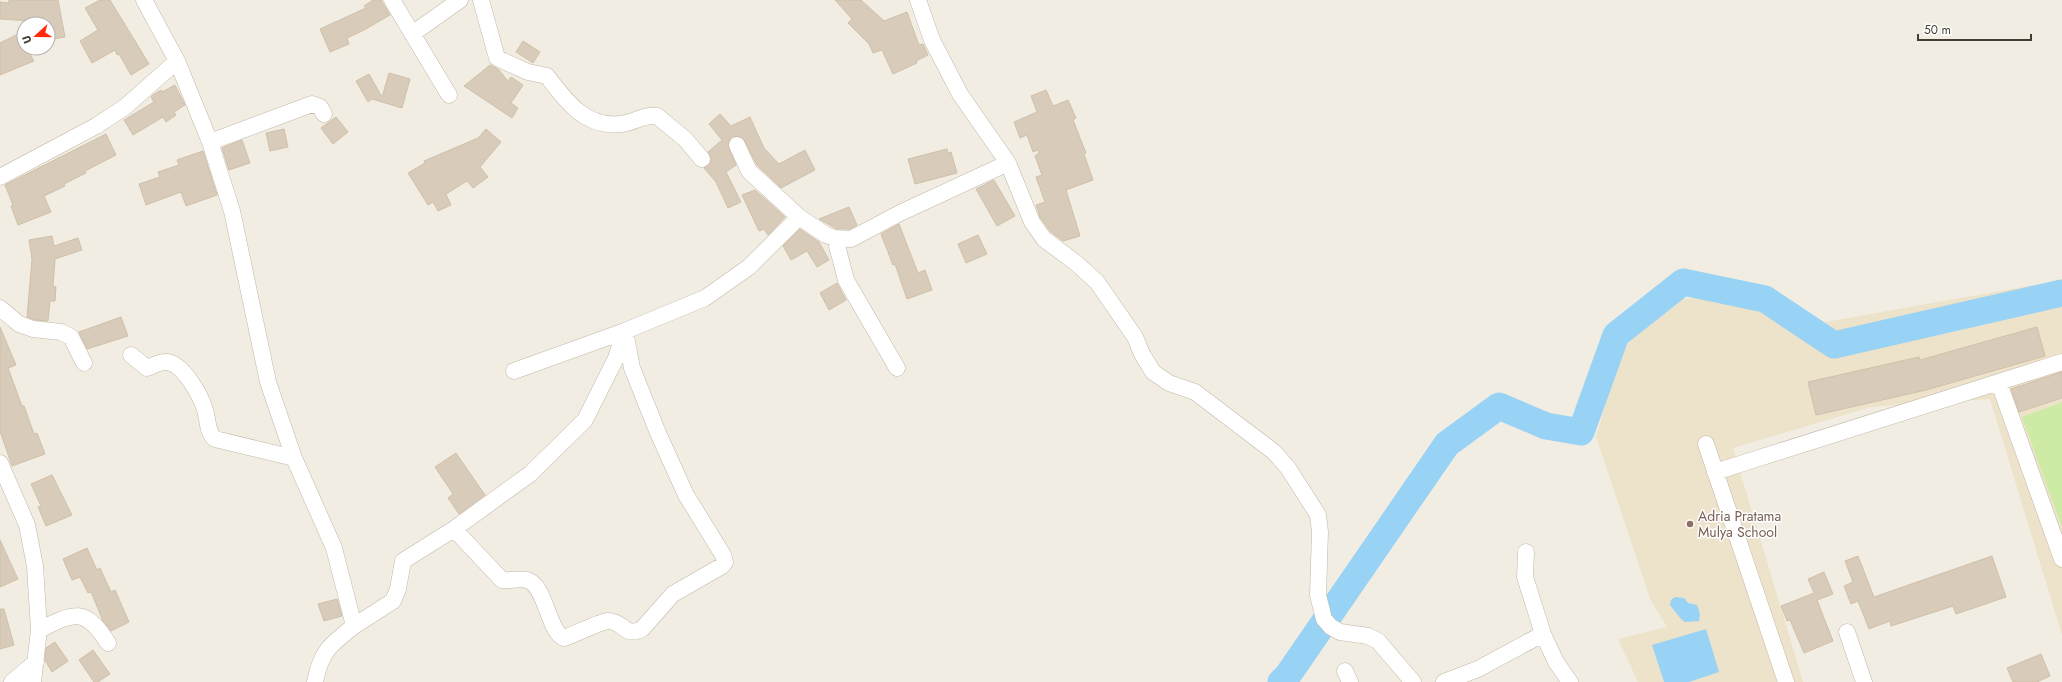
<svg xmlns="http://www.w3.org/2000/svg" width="2062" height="682" font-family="Jost,sans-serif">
<rect width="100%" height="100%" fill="#f2ede2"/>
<path fill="#ede2ca" d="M2062 280V635L1990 399 1871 407 1733 448 1803 682H1638L1618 639 1667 627 1651 601 1596 437 1618 359 1643 322 1673 300 1744 294 1809 325Z"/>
<path fill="#ceeba6" d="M2062 402V527L2022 417Z"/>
<path fill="#98d2f5" d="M1675 597 1684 598 1688 603 1697 605 1700 614 1699 621 1685 622 1681 619 1670 605 1671 600Z
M1706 629 1719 672 1689 682H1664L1652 645Z"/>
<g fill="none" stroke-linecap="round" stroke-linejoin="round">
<path stroke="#98d2f5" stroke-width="27" d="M1281 682 1288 675 1447 444 1499 406 1546 426 1581 432 1616 335 1683 282 1765 299 1834 345 2062 293"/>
</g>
<path fill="#d8cbb9" stroke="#d0c0a9" d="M9 0H58L65 37 48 40V22L0 19V2L9 3Z
M100 0H110L149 64 131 75 119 54 117 55 115 50 92 63 80 41 98 30 85 8Z
M373 0H381L390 15 364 30 347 38 349 44 330 52 320 29 366 8 364 6Z
M835 0H861L884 21 907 12 919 45 923 44 928 55 916 61 917 63 893 74 882 50 873 53 869 44 848 23 852 19Z
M20 33 24 42V48H27L34 61 0 75V43Z
M523 41 540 52 533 63 516 52Z
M490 65 498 69 508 81 511 77 523 85 511 103 518 108 512 118 464 86Z
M389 73 410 79 402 108 372 99 368 102 356 81 369 74 382 97Z
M175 85 185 105 174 112 176 115 166 122 163 117 133 135 124 120 154 102 151 97 153 95 161 90 162 92Z
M1046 90 1053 106 1068 100 1076 118 1073 120 1086 153 1084 154 1093 180 1066 190 1080 236 1063 241 1051 232 1040 217 1036 205 1045 202 1036 177 1042 175 1035 156 1039 153 1038 150 1033 152 1027 135 1020 138 1014 122 1037 112 1031 96Z
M720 114 731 126 750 117 764 148 779 164 805 150 815 170 781 188 757 165 743 138 733 136 730 139 728 145 736 165 726 172 741 202 728 208 716 182 704 168 711 162V157L708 152 722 140 709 124Z
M336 117 348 132 333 144 321 128Z
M284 129 288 147 270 151 266 133Z
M486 129 501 142 480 167 488 177 473 188 467 181 446 194 451 205 438 211 433 202 428 205 408 173 425 163 424 161 478 138Z
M106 134 116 155 85 171 86 173 64 184 65 186 44 196 51 212 18 225 11 206 13 205 5 185Z
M242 140 250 163 229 170 222 148Z
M947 149 948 153 951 152 957 173 915 184 908 159Z
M203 151 217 195 186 206 181 192 146 205 139 184 160 177 158 172 179 165 177 160Z
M994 180 1015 216 997 226 976 189Z
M755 190 785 217 768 235 764 229 759 231 742 195Z
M849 207 857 225 850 229H837L819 219Z
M899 224 918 273 925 270 932 290 907 299 895 264 893 265 881 234Z
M800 229 819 242 829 260 817 267 807 251 791 260 783 246Z
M978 235 987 254 966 263 958 244Z
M52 236 54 246 78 238 82 250 55 259 53 286 56 287 55 301H50L48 321 35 320 27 317 32 259 29 240Z
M837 283 846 300 829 310 820 293Z
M121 317 128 336 87 349 79 332Z
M0 327 16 365 8 368 22 406H24L34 434 37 433 45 454 12 466 0 431Z
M2037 327 2045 356 1926 390 1816 415 1808 382 1919 357 1920 360Z
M2062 372V398L2019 412 2011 389Z
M456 453 485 495 459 514 448 498 453 494 435 467Z
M52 475 72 515 46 526 38 507 41 506 31 484Z
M0 540 18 579 0 587Z
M87 548 97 570 100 568 111 592 115 590 129 622 111 631 103 621 91 592 88 593 80 577 72 580 63 559Z
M1858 556 1874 597 1992 556 2006 597 1956 614 1953 606 1891 626 1890 621 1869 629 1858 601 1851 604 1844 586 1853 582 1845 561Z
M1824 572 1833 594 1817 600 1833 641 1804 653 1790 620 1787 621 1781 606 1814 593 1808 579Z
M337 599 342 616 324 621 318 604Z
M0 609H4L14 645 0 649Z
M55 642 68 661 52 672 45 660 46 648Z
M93 650 110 674 98 682H94L79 660Z
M2041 654 2050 676 2037 682H2013L2007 668Z"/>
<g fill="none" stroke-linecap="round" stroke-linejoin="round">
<g stroke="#c1b7a7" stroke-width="17">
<path id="minor" d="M144 0 177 61 210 142 232 211 268 382 294 458 334 548 354 626C330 645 321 651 315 682
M392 0 449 95
M481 0 497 58 528 72 547 76C566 101 585 128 621 124 634 123 644 114 657 116L685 139 702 159
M918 0 932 40 960 94 1008 163 1032 222 1044 239 1076 263 1097 282 1135 337 1142 354 1153 372 1169 383 1195 392 1274 452 1288 468 1318 515 1320 532 1318 595 1324 619 1331 627 1340 632 1368 636 1378 641 1413 682
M412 34 460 0
M210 142 312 104 320 107 324 114
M737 145 749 171 799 217 826 235 835 238 851 239 900 213 1008 163
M0 177 96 126 125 107 177 61
M835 238 846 280 897 368
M0 308 19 324 33 329 61 332 71 337 84 363
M131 355 147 368C153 366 159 362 165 362 182 361 201 396 205 410 208 419 207 433 215 439L294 458
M1999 383 2062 559
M1706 444 1786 682
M0 463 27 525 35 566 39 630 33 682
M1715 472 2062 362
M454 529 502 580C510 581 519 578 527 580 546 585 548 632 564 638 576 634 599 622 608 621 624 621 624 638 642 629L673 594 722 566 725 562 723 555 686 495 658 433 632 368 625 331 705 298 749 267 799 217
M1526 552 1525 577 1543 634 1556 662 1570 682
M354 626 393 601 398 589 403 561 454 529 530 474 585 420 616 358 625 331 514 371
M39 630C75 612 85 607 108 643
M1847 632 1864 682
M1345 671 1350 682
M12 682 36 662
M1444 682 1478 669 1543 634"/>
</g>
<use href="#minor" stroke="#fff" stroke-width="16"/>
</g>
<circle fill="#8d6e63" stroke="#fff" stroke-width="1.5" cx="1690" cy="524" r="4"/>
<g text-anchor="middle" stroke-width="3" stroke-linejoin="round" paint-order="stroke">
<g font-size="14" fill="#785e54" stroke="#fff" text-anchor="start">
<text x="1698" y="521">Adria Pratama<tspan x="1698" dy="16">Mulya School</tspan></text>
</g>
</g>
<g transform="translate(36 36) rotate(249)"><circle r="19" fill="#ffffff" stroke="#b4b1ad"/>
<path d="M0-3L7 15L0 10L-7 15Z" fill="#ff2a0c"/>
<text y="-6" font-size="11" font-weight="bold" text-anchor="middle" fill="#443d32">U</text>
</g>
<path d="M1918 34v6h113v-6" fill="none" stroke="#443d32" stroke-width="2"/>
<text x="1924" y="34" font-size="12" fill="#443d32" stroke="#ffffff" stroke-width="3" paint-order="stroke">50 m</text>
</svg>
